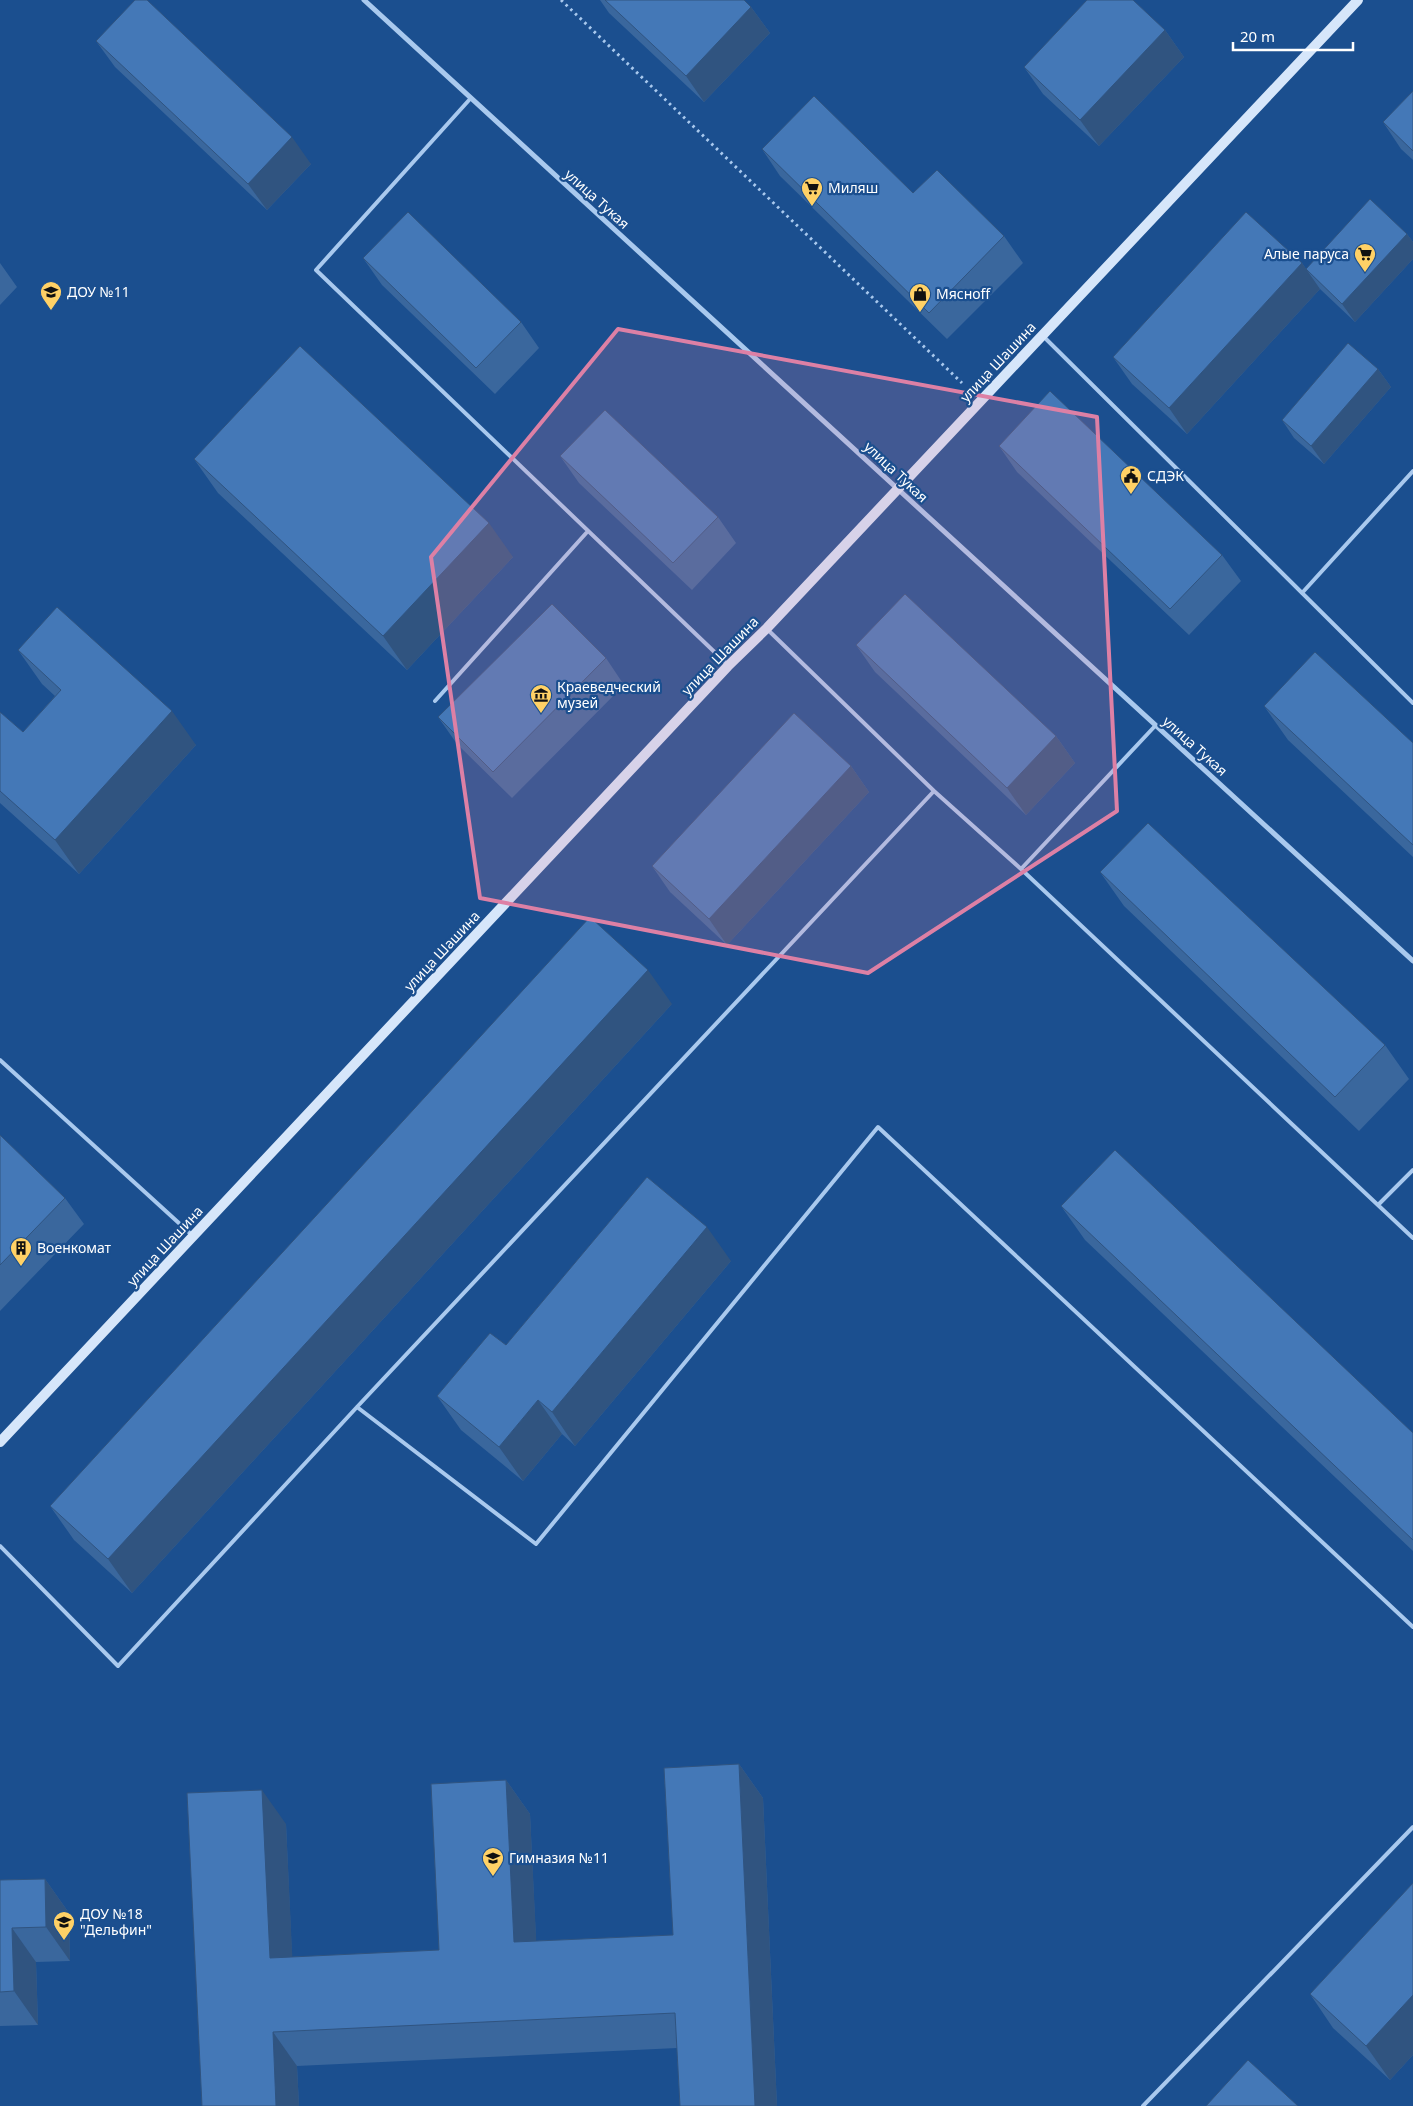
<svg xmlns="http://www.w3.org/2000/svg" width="1413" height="2106" font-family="'Noto Sans',sans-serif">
<rect width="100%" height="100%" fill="#1b4f8f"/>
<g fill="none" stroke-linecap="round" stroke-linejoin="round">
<path stroke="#a9c9ee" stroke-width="3" stroke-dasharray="2.5 4" stroke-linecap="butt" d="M561 0 962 383"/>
<path stroke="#a9c9ee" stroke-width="4" d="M470 99 316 270 727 664
M1044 337 1413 703
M1302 593 1413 471
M767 629 934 791 1021 869 1413 1238
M435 701 588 531
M1021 869 1155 726
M0 1060 192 1235
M1378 1205 1413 1170
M357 1407 536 1544 878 1127 1413 1627
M0 1546 118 1666 357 1407 934 791
M1143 2106 1413 1827"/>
<path stroke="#a9c9ee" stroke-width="5" d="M364 0 1413 961"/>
<path stroke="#d6e6fa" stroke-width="10" d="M0 1442 728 666 767 628 1358 0"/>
</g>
<path fill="#3a679d" d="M600 0H744L751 7 770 33 704 102 609 13Z
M1165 30 1184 57 1099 146 1043 94 1024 67Z
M96 41 311 164 267 210 115 67Z
M1413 91V160L1401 149 1383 122Z
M762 149 913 193 1004 236 1023 263 947 339 780 176Z
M1407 234 1413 242V259L1355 322 1320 289 1187 434 1132 384 1113 357 1302 263 1306 269Z
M363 258 521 322 539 348 495 394 382 285Z
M0 263 17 287 0 305Z
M1378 369 1391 387 1324 464 1294 438 1282 420Z
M999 446 1222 555 1241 581 1189 635 1017 472Z
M560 456 718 517 736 543 692 590 579 483Z
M194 459 513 557 407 670 218 493Z
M856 645 1056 736 1075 763 1026 815 875 672Z
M18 650 196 745 79 874 0 803V712L23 732 55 696 42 684Z
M606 658 624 685 512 798 457 744 438 717Z
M1264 706 1413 743V857L1288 740Z
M851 766 869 792 727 945 670 892 652 866Z
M1100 872 1385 1045 1409 1079 1359 1131 1124 906Z
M672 1004 132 1593 74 1540 50 1506Z
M0 1135 65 1198 84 1224 0 1311Z
M1061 1206 1413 1433V1551L1085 1240Z
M731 1261 575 1446 562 1434 523 1481 461 1430 437 1396 506 1345Z
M739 1764 763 1798 777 2106H680L677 2048 297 2066 299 2106H202L286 1824 292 1957 439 1950 506 1780 530 1814 536 1941 673 1935Z
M45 1879 69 1913 70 1961 36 1962 38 2025 0 2026V1880Z
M1413 1883V2055L1390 2080 1333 2028 1310 1994Z"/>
<path fill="#305480" d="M751 7 770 33 704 102 686 76Z
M1165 30 1184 57 1099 146 1080 120Z
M292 137 311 164 267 210 248 184Z
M1407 234 1413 242V259L1355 322 1342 304Z
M1302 263 1320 289 1187 434 1169 408Z
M1378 369 1391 387 1324 464 1311 446Z
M489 523 513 557 407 670 383 636Z
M172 711 196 745 79 874 55 840Z
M1056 736 1075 763 1026 815 1007 788Z
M851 766 869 792 727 945 709 919Z
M648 970 672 1004 132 1593 108 1559Z
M707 1227 731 1261 575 1446 552 1412Z
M538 1400 562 1434 523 1481 499 1447Z
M739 1764 763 1798 777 2106H755Z
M506 1780 530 1814 538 1976 514 1942Z
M262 1790 286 1824 294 1992 270 1958Z
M45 1879 69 1913 70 1961 46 1927Z
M12 1928 36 1962 38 2025 14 1991Z
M1413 1995V2055L1390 2080 1366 2046Z
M273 2032 297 2066 299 2106H276Z"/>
<path fill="#4478b7" stroke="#305480" d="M135 0H147L292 137 248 184 96 41Z
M605 0H744L751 7 686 76Z
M1087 0H1133L1165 30 1080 120 1024 67Z
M1413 91V151L1383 122Z
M814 96 913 193 937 170 1004 236 929 313 762 149Z
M1370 199 1407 234 1342 304 1306 269Z
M408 212 521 322 476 368 363 258Z
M1246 212 1302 263 1169 408 1113 357Z
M1348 343 1378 369 1311 446 1282 420Z
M300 346 489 523 383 636 194 459Z
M1050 391 1222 555 1170 609 999 446Z
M605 410 718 517 673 563 560 456Z
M905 594 1056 736 1007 788 856 645Z
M552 604 606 658 493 772 438 717Z
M57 607 172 711 55 840 0 791V712L23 732 61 690 18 650Z
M1315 652 1413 743V845L1264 706Z
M794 713 851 766 709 919 652 866Z
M1148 823 1385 1045 1335 1097 1100 872Z
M590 917 648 970 108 1559 50 1506Z
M0 1135 65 1198 0 1265Z
M1115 1150 1413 1433V1540L1061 1206Z
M647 1177 707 1227 552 1412 538 1400 499 1447 437 1396 490 1333 506 1345Z
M739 1764 755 2106H680L675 2013 273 2032 276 2106H202L187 1793 262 1790 270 1958 439 1950 431 1784 506 1780 514 1942 673 1935 664 1768Z
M45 1879 46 1927 12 1928 14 1991 0 1992V1880Z
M1413 1883V1995L1366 2046 1310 1994Z
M1248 2060 1298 2106H1206Z"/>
<path fill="#dd80a5" fill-opacity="0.2" stroke="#dd80a5" stroke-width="4" stroke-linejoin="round" d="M618 329 1097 417 1117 811 868 973 480 898 431 557Z"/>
<defs>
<g id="supermarket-pin" transform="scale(1.125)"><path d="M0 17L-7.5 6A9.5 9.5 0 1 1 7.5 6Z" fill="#ffd166" stroke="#1b4f8f"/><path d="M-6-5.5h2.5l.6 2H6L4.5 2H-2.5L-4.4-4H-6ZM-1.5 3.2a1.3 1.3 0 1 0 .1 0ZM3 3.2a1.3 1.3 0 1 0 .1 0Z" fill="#111"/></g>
<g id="school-pin" transform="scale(1.125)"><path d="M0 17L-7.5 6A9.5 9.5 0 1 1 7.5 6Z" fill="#ffd166" stroke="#1b4f8f"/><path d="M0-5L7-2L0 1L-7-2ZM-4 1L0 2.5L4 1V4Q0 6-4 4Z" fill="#111"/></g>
<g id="shop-pin" transform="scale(1.125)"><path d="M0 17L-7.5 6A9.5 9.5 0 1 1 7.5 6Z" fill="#ffd166" stroke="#1b4f8f"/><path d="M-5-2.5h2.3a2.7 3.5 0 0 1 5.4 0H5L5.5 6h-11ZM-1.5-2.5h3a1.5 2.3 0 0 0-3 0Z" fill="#111"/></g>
<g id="civic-pin" transform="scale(1.125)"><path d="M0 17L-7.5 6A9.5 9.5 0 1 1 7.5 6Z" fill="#ffd166" stroke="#1b4f8f"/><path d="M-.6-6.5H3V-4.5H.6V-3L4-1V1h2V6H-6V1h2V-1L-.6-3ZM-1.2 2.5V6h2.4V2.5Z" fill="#111"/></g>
<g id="museum-pin" transform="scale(1.125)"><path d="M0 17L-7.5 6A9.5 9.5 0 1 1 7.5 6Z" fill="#ffd166" stroke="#1b4f8f"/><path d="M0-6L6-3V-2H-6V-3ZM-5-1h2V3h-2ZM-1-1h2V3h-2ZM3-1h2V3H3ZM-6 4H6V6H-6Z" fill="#111"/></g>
<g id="building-pin" transform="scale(1.125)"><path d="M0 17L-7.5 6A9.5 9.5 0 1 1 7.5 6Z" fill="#ffd166" stroke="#1b4f8f"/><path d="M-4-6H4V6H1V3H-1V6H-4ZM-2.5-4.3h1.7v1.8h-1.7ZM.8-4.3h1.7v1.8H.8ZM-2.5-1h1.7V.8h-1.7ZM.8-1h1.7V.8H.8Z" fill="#111"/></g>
</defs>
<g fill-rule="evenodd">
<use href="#supermarket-pin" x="812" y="188"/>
<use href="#supermarket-pin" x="1365" y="254"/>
<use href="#school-pin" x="51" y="292"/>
<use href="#shop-pin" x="920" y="294"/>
<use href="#civic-pin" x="1131" y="476"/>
<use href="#museum-pin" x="541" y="695"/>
<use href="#building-pin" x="21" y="1248"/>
<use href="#school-pin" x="493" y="1858"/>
<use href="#school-pin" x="64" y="1922"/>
</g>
<g text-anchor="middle" stroke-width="4.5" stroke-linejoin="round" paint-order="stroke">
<g font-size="14" fill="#fff" stroke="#1b4f8f" text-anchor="start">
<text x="828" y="193">Миляш</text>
<text x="1349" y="259" text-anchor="end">Алые паруса</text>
<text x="67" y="297">ДОУ №11</text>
<text x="936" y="299">Мясноff</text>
<text x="1147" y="481">СДЭК</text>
<text x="557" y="692">Краеведческий<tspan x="557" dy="16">музей</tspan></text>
<text x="37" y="1253">Военкомат</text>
<text x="509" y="1863">Гимназия №11</text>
<text x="80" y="1919">ДОУ №18<tspan x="80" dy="16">"Дельфин"</tspan></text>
</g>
<g font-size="14" fill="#fff" stroke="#1b4f8f">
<text transform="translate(597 199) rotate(42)" y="5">улица Тукая</text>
<text transform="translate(998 362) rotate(-47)" y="5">улица Шашина</text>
<text transform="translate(896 472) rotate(43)" y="5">улица Тукая</text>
<text transform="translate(720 656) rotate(-46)" y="5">улица Шашина</text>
<text transform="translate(1195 746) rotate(42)" y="5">улица Тукая</text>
<text transform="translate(442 951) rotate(-47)" y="5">улица Шашина</text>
<text transform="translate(165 1246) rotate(-47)" y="5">улица Шашина</text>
</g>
</g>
<path d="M1233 42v8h120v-8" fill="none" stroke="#ffffff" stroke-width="2.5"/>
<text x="1240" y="42" font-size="15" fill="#ffffff" stroke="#1b4f8f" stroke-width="4" paint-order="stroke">20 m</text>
</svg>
